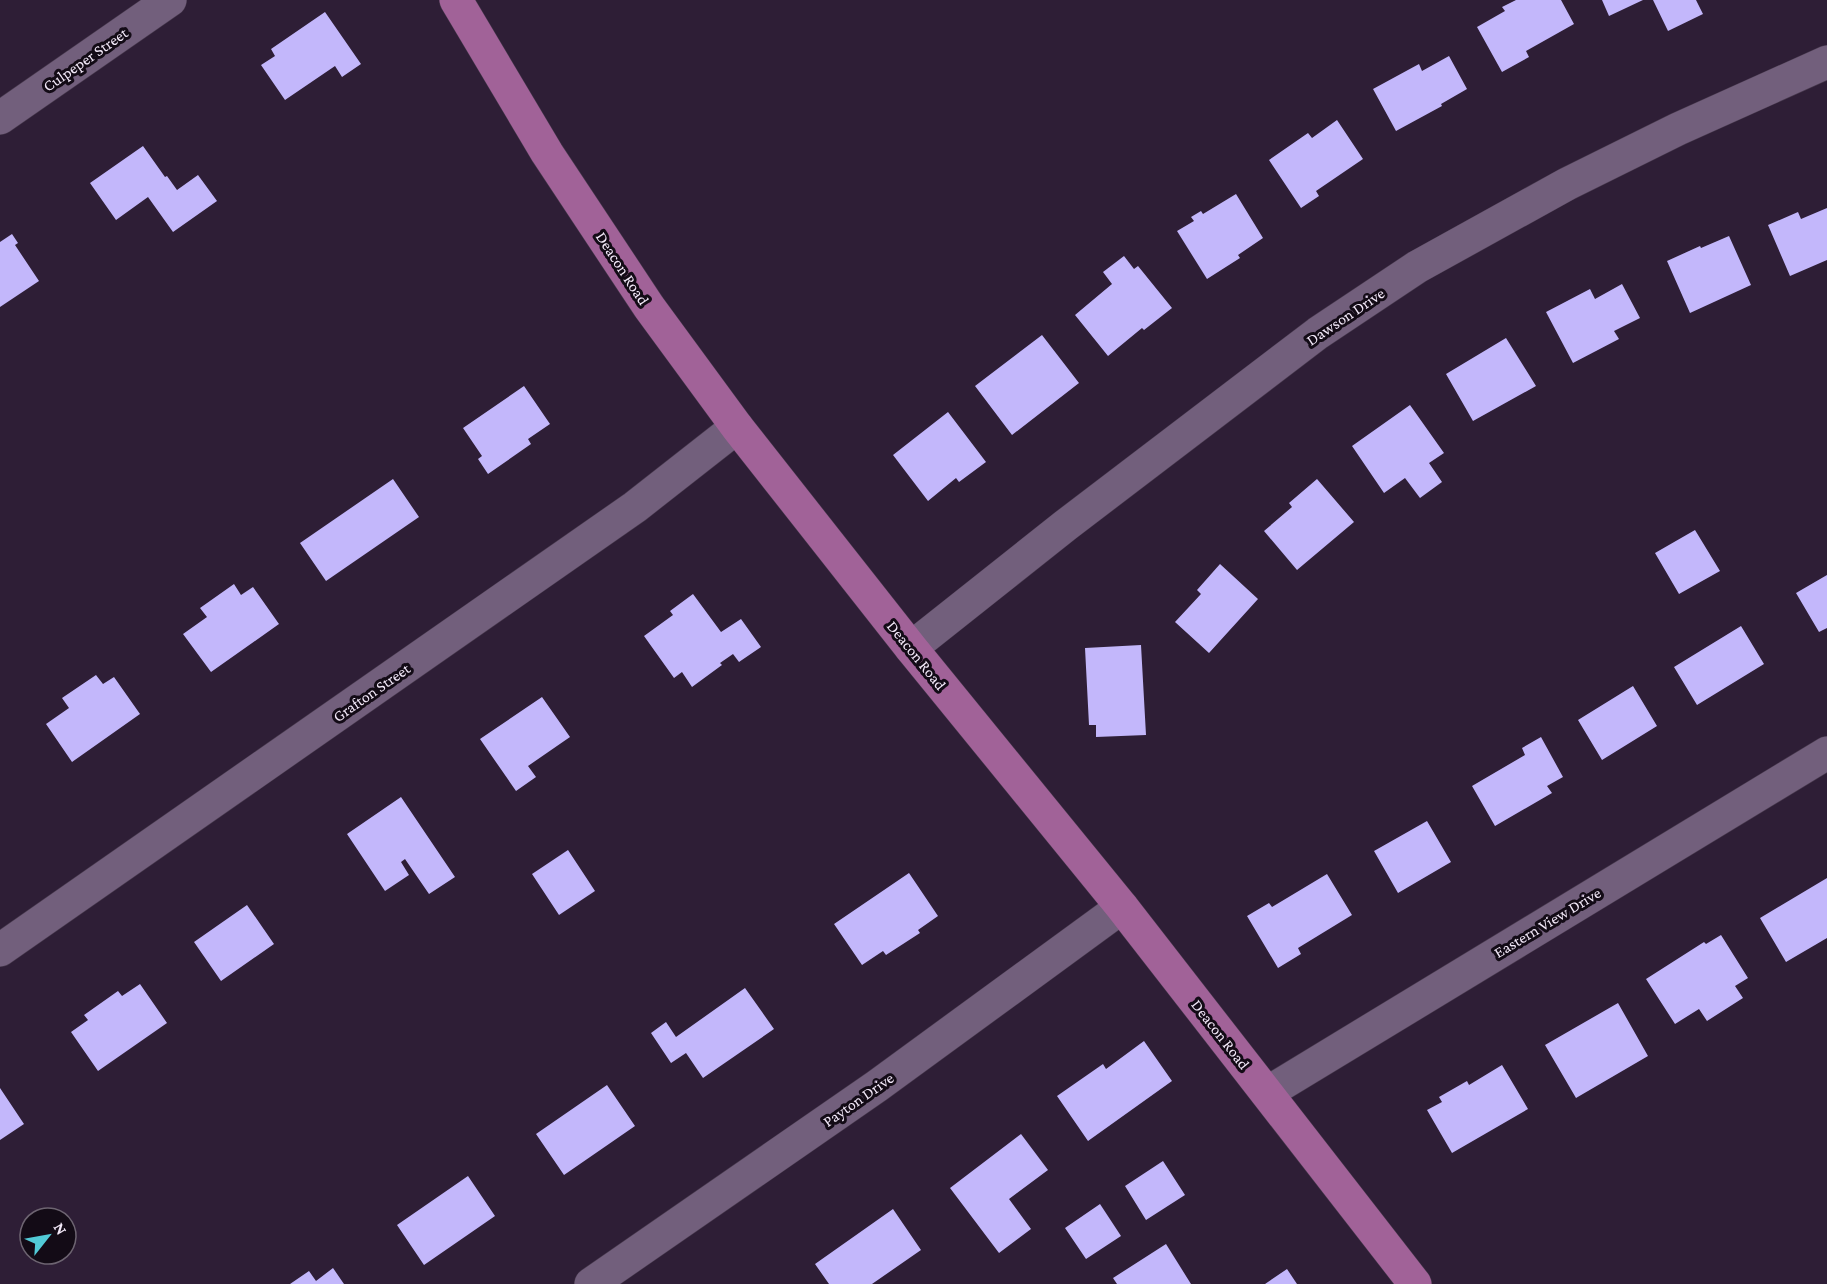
<svg xmlns="http://www.w3.org/2000/svg" width="1827" height="1284" font-family="'Crimson Pro',serif">
<rect width="100%" height="100%" fill="#2e1e36"/>
<path fill="#c3b7fb" d="M1516 0H1561L1574 24 1526 51 1529 57 1502 72 1477 27 1505 11 1502 7Z
M1602 0H1643L1609 16Z
M1653 0H1696L1703 14 1668 31Z
M325 12 361 64 342 77 335 66 285 100 261 65 275 56 271 49Z
M1449 56 1467 89 1441 104 1442 106 1396 131 1373 89 1419 64 1422 71Z
M1337 120 1363 159 1316 191 1319 196 1301 208 1269 160 1308 133 1312 138Z
M143 146 165 177 167 176 177 190 198 175 217 201 173 232 148 197 116 220 90 183Z
M1236 194 1263 238 1238 255 1240 258 1207 279 1177 231 1194 221 1191 217 1201 211 1203 214Z
M1827 208V260L1790 276 1768 225 1798 212 1801 219Z
M12 234 18 243 15 245 39 281 0 307V242Z
M1729 236 1751 285 1690 313 1667 261 1700 246 1701 248Z
M1124 256 1134 269 1138 266 1172 308 1144 330 1142 328 1108 356 1075 315 1112 284 1103 272Z
M1622 284 1640 318 1614 331 1619 339 1573 363 1546 312 1590 289 1595 299Z
M1042 335 1079 383 1012 435 975 386Z
M1506 338 1536 386 1473 421 1446 374Z
M524 386 550 424 528 439 531 444 488 474 478 459 482 456 463 428Z
M1410 405 1444 453 1429 463 1442 482 1420 498 1405 478 1384 493 1352 446Z
M948 412 986 462 959 482 956 478 928 501 893 455Z
M393 479 419 517 326 581 300 543Z
M1317 479 1354 522 1297 570 1264 531 1292 507 1289 503Z
M1695 530 1720 571 1679 594 1655 553Z
M1220 564 1258 599 1209 653 1175 622 1201 594 1197 590Z
M1827 575V628L1819 632 1796 593Z
M234 584 241 595 253 587 279 624 211 672 183 634 207 617 200 608Z
M693 594 721 632 741 619 761 647 739 662 733 654 720 663 722 665 692 687 682 672 674 678 644 636 673 615 670 611Z
M1741 626 1764 664 1697 705 1674 667Z
M1141 645 1146 735 1096 737V725H1089L1085 648Z
M96 675 103 684 114 677 140 714 72 762 46 724 69 708 62 698Z
M1633 686 1657 726 1602 760 1578 720Z
M542 697 570 737 528 766 536 777 516 791 480 739Z
M1541 737 1563 777 1547 786 1552 793 1495 826 1472 786 1525 755 1522 748Z
M401 797 455 877 429 894 405 859 401 862 409 875 385 891 347 834Z
M1427 821 1451 862 1398 893 1374 851Z
M568 850 595 891 559 915 532 874Z
M909 873 938 916 918 930 920 933 886 955 883 951 862 965 834 924Z
M1327 874 1352 915 1298 948 1301 954 1278 968 1247 916 1269 903 1272 907Z
M1827 878V938L1786 962 1760 918Z
M247 905 274 944 221 981 194 942Z
M1721 935 1748 978 1735 986 1743 998 1707 1021 1699 1009 1675 1024 1646 979 1704 942 1706 944Z
M140 984 167 1023 98 1071 71 1032 88 1020 84 1015 118 991 122 996Z
M745 988 774 1029 703 1078 686 1053 671 1063 651 1033 666 1022 676 1037Z
M1618 1003 1648 1056 1576 1098 1545 1045Z
M1144 1041 1172 1081 1088 1141 1057 1096 1103 1064 1106 1069Z
M1502 1065 1528 1109 1452 1153 1427 1110 1442 1102 1439 1097 1467 1081 1469 1085Z
M607 1085 635 1126 564 1175 536 1134Z
M0 1088 24 1124 0 1140Z
M1021 1134 1048 1170 1009 1199 1031 1229 999 1253 950 1188Z
M1163 1161 1185 1195 1146 1220 1125 1186Z
M468 1176 495 1216 424 1265 397 1225Z
M1100 1204 1121 1236 1086 1259 1065 1228Z
M893 1209 921 1250 872 1284H829L815 1264Z
M1166 1244 1191 1284H1117L1113 1278Z
M333 1268 344 1284H290L309 1271 316 1281Z
M1287 1269 1297 1284H1265Z"/>
<g fill="none" stroke-linecap="round" stroke-linejoin="round">
<g stroke="#47394d" stroke-width="34">
<path id="minor" d="M0 118 170 0
M911 648 1066 525 1318 333 1417 267 1567 184 1678 129 1827 62
M0 950 635 507 737 427
M1267 1093 1827 753
M591 1284 877 1086 1122 907"/>
</g>
<g stroke="#47394d" stroke-width="34">
<path id="major" d="M456 0 547 153 649 307 737 427 911 648 1122 907 1415 1284"/>
</g>
<use href="#minor" stroke="#725f7c" stroke-width="33"/>
<use href="#major" stroke="#a16298" stroke-width="33"/>
</g>
<g text-anchor="middle" stroke-width="6" stroke-linejoin="round" paint-order="stroke">
<g font-size="16" fill="#f3e9f9" stroke="#130b16">
<text transform="translate(85 59) rotate(-35)" y="6">Culpeper Street</text>
<text transform="translate(623 268) rotate(57)" y="6">Deacon Road</text>
<text transform="translate(1345 316) rotate(-34)" y="6">Dawson Drive</text>
<text transform="translate(917 655) rotate(51)" y="6">Deacon Road</text>
<text transform="translate(371 692) rotate(-35)" y="6">Grafton Street</text>
<text transform="translate(1547 922) rotate(-31)" y="6">Eastern View Drive</text>
<text transform="translate(1221 1034) rotate(52)" y="6">Deacon Road</text>
<text transform="translate(858 1099) rotate(-35)" y="6">Payton Drive</text>
</g>
</g>
<g transform="translate(48 1236) rotate(59)"><circle r="28" fill="#130b16" stroke="#6d6471" stroke-width="1.5"/>
<path d="M0-4.5L10 22L0 15L-10 22Z" fill="#52cbd7"/>
<text y="-9" font-size="16" font-weight="bold" text-anchor="middle" fill="#f3e9f9">N</text>
</g>
</svg>
